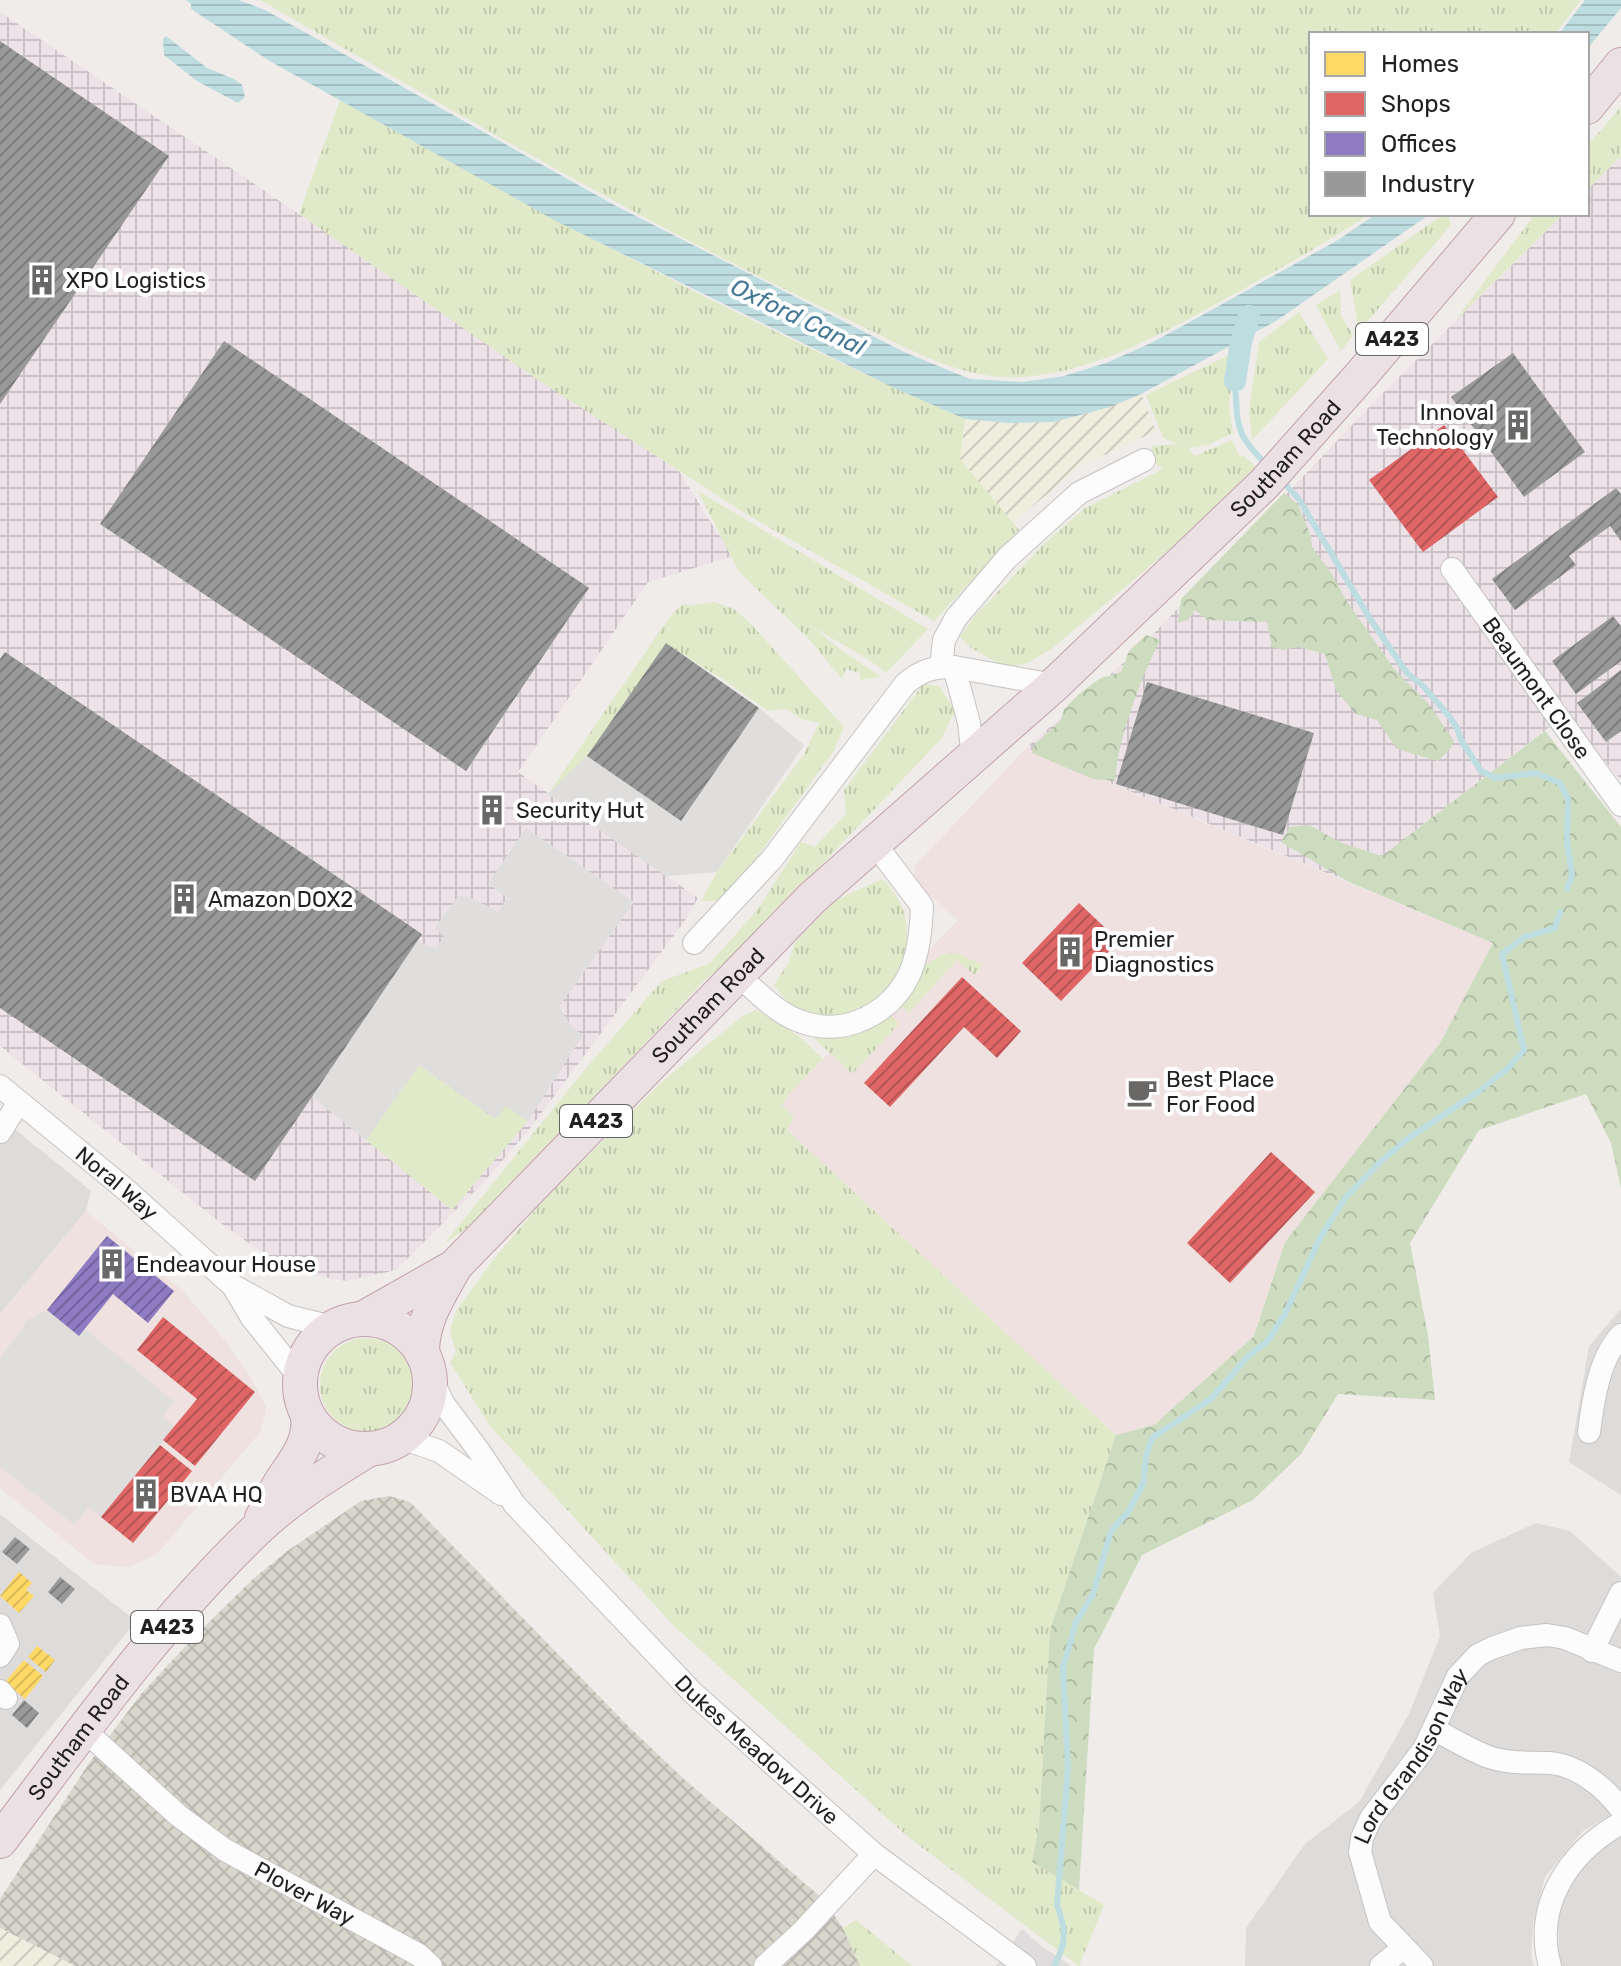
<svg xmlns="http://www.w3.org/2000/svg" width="1621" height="1966" font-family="Rubik,sans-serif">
<defs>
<pattern id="industrial-grid" width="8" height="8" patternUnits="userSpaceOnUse" patternTransform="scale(2)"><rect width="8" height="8" fill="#ece2e8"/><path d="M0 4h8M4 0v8" fill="none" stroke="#cac2c7"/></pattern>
<pattern id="construction-cross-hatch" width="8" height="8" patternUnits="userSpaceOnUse" patternTransform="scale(2)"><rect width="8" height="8" fill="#d8d5cb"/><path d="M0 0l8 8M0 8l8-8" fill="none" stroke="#b9b7ae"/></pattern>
<pattern id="farmland-furrows" width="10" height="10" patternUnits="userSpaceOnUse" patternTransform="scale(2)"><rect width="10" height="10" fill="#efeddd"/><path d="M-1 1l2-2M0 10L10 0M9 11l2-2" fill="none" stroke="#cdcbbd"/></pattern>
<pattern id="grass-tufts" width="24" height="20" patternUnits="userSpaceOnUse" patternTransform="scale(2)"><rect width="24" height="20" fill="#e0eac9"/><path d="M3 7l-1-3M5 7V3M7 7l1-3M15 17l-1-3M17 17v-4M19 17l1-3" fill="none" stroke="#c0c8ac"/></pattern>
<pattern id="forest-crowns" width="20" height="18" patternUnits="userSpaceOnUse" patternTransform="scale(2)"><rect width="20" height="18" fill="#cddcbf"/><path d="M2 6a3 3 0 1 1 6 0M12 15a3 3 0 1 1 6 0" fill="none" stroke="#b0bca4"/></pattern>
<pattern id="water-rules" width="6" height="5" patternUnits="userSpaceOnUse" patternTransform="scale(2)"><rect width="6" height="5" fill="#bedde1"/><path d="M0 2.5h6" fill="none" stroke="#a3bdc1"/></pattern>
<pattern id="homes-hatch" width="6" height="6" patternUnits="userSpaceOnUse" patternTransform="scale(2)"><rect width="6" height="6" fill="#ffd966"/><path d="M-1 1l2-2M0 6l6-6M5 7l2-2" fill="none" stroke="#daba58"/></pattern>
<pattern id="shops-hatch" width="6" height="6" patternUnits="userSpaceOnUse" patternTransform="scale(2)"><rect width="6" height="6" fill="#e06666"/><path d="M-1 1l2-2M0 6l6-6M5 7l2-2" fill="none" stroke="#b55454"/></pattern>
<pattern id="offices-hatch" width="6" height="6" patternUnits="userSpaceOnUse" patternTransform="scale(2)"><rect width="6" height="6" fill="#8e7cc3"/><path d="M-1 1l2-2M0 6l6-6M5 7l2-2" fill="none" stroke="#74659e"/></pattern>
<pattern id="industry-hatch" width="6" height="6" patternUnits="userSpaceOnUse" patternTransform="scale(2)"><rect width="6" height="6" fill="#999"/><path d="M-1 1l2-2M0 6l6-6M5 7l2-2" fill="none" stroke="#7c7c7c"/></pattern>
</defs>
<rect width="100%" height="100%" fill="#efece9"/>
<path fill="#dedcdb" d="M0 1117 91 1191 86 1211 0 1314Z
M1621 1309V1495L1569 1462 1589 1346Z
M0 1514 136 1621 0 1790Z
M1536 1523 1570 1531 1621 1577V1809L1583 1831 1545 1877 1533 1924 1531 1956 1534 1966H1245L1246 1928 1305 1844 1359 1802 1409 1714 1440 1636 1433 1593 1471 1553Z
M1621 1834V1966H1559L1558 1910 1583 1864Z"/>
<path fill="#f0e1e1" d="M1026 748 1493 943 1440 1043 1285 1242 1254 1336 1154 1425 1116 1435 787 1130 793 1117 782 1106 789 1094 958 920 913 881 916 865Z
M86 1211 184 1292 226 1342 251 1378 266 1407 261 1431 156 1555 128 1567 94 1564 0 1488V1314Z"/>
<path fill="url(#industrial-grid)" d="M0 12 679 471 718 534 740 554 648 582 518 772 698 898 686 919 528 1131 483 1183 396 1270 346 1281 288 1271 222 1224 0 1046Z
M1621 156V780L1565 715 1349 882 1026 748 1138 650 1374 402 1563 214H1587V190Z"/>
<path fill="url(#construction-cross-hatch)" d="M389 1496 410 1502 630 1728 685 1780 823 1899 843 1928 860 1966H75L0 1928V1899L92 1759 142 1693 195 1636 253 1579 286 1552 361 1501Z"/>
<path fill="url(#farmland-furrows)" d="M1141 394 1156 431 1079 467 1013 523 960 459 965 419 1009 423 1054 422 1110 407Z
M0 1928 75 1966H0Z"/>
<path fill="url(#grass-tufts)" d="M260 0H1581L1555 34H1311V214H1370C1327 242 1281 268 1236 293 1168 330 1101 371 1023 377 961 382 901 344 847 319 645 225 453 110 260 0Z
M340 100C543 215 751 326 965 419L960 459 1019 530 934 621 751 517 538 380 299 214Z
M1621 107V156L1587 190V146Z
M1444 214H1448L1451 225 1359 331 1350 280Z
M1535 214H1563L1455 321Z
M1340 290 1341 316 1353 335 1341 351 1316 305Z
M1299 312 1328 359 1252 440 1249 410 1259 342Z
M1235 352 1229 406 1233 433 1208 445 1189 448 1194 456 1232 440 1240 457 1243 455 1257 468 1169 550 1054 647 1028 663 1005 667 971 648 960 637 973 618 1045 543 1085 508 1163 469 1156 464 1151 446 1178 444 1163 438 1146 395Z
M698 491 928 629 886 673C865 654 837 643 814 627L833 644 881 677 860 680V673L846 669 842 679 808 638 739 572Z
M714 602 734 609 752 625 844 727 833 752 725 901H701L717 872 804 754 819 723 801 719 787 709 768 711 727 682 666 644 588 759 666 876 548 794 671 615 683 604 690 606Z
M924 683 940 687 955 711 941 739 736 955 705 980 474 1223 444 1244 587 1067 662 981 709 964 755 913 801 842 815 847 846 814 844 790Z
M882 879C960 951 838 1079 774 985L789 962 794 944 834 901Z
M956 953 983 965 974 975 957 960 909 1013 898 1003 919 966C934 964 934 953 956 953Z
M757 1010 800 1037 823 1059 789 1094 782 1106 794 1117 787 1130 1116 1435 1050 1630 1039 1827 1032 1862 1104 1905 1079 1966 907 1836 674 1626 491 1427 450 1363 456 1352 450 1332 456 1311 493 1260 549 1194 665 1079 744 1015Z
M889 1013 899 1024 852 1074 814 1038 817 1035Z
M320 1385a47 47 0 1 1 94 0a47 47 0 1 1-94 0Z
M856 1920 906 1961 913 1966H860L843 1928Z"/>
<path fill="url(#forest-crowns)" d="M1284 493 1298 505 1311 536 1312 547 1332 574 1346 600 1394 669 1429 704 1454 741 1451 748 1438 761 1397 749 1377 720 1356 714 1336 690 1325 654 1299 647 1282 650 1272 647 1267 622 1208 620 1195 610 1188 620 1178 623 1181 599Z
M1146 635 1160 640C1139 684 1119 733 1115 781L1093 779 1032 753 1033 746 1061 720 1064 709 1078 695 1099 679 1121 672 1129 651Z
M1545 731 1621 827V1188L1611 1143 1586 1094 1479 1130 1410 1243 1428 1335 1435 1400 1338 1394 1301 1454 1253 1500 1142 1555 1094 1649 1079 1890 1032 1862 1039 1827 1050 1630 1116 1435 1154 1425 1254 1336 1285 1242 1440 1043 1493 943 1349 882 1281 842 1290 827 1309 825 1342 843 1382 856Z"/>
<path fill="#e0eac9" d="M419 1065 495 1119 506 1105 528 1121 452 1210 366 1140Z"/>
<path fill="#dfdedd" d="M759 708 804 745 717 872 666 876 548 794 587 756 681 821Z
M526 828 634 902 559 1007 572 1027 583 1035 528 1121 506 1106 496 1119 419 1065 366 1140 312 1097 417 941 435 949 444 936 435 928 458 896 470 897 498 912 507 898 513 902 488 884Z
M47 1310 79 1336 85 1329 174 1401 163 1416 174 1426 160 1445 101 1517 88 1507 74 1525 0 1467V1357L21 1331 26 1321Z"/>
<path fill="url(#water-rules)" d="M186 0H239L265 10 616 206 904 352 970 379 1023 382 1064 376 1106 363 1151 343 1217 307 1338 240 1376 214H1430L1276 321 1141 394 1110 407 1054 422 1009 423 965 419 892 387 556 221 268 60 191 9V4Z
M1585 0H1621V8L1587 49V34H1559Z
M166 36 207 68 234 79 242 85 245 97 238 103 197 81 164 55 163 39Z"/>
<path fill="#dedcdc" d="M1022 1929 1040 1945 1071 1966H996Z"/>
<path fill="url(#homes-hatch)" d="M19 1572 32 1583 26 1590 34 1596 19 1613 0 1596Z
M37 1646 55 1660 46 1672 28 1657Z
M24 1660 43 1676 25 1699 5 1682Z"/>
<path fill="url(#shops-hatch)" d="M1444 425 1498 497 1423 552 1369 480Z
M1079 903 1119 941 1061 1001 1022 963Z
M962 977 1021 1031 997 1058 964 1027 890 1107 864 1083Z
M1271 1152 1315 1192 1230 1283 1187 1243Z
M163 1317 255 1392 195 1466 163 1440 197 1399 137 1350Z
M160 1445 192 1471 133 1543 101 1517Z"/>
<path fill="url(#offices-hatch)" d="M107 1236 174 1291 148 1323 113 1294 79 1336 47 1310Z"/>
<path fill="url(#industry-hatch)" d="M0 41 169 156 0 404Z
M224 341 589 588 466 771 100 524Z
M1513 353 1585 452 1524 497 1451 397Z
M1616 488 1621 494V541L1610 526 1569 556 1576 565 1515 610 1492 579Z
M1613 616 1621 626V661L1576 694 1552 661Z
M666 643 759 708 681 821 587 756Z
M5 652 422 934 255 1181 0 1008V659Z
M1621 670V731L1606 742 1577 703Z
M1147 682 1314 733 1283 835 1116 784Z
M15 1537 30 1549 17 1564 2 1552Z
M60 1577 75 1589 62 1604 48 1592Z
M24 1700 39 1713 27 1728 12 1715Z"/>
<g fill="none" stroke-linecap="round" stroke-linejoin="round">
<path stroke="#bedde1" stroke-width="6" d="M1235 381C1238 426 1233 432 1268 466
M1281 480 1299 499 1369 617 1407 673 1423 686 1449 716 1457 728 1461 740 1481 771 1496 778 1536 773 1560 783 1568 799 1567 842 1572 875 1567 889
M1054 1966C1067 1943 1066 1929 1057 1905L1068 1769 1063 1668 1076 1622 1093 1594 1111 1531 1128 1512 1143 1484 1146 1456 1152 1438 1211 1399 1249 1355 1267 1342 1285 1314 1320 1238 1346 1197 1380 1162 1410 1137 1479 1091 1507 1069 1524 1050 1502 954 1524 937 1555 928 1560 912"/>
<path stroke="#bedde1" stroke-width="22" d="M1235 381 1241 342 1249 316"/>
<g stroke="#c5c3c2" stroke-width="24">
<g id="minor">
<path id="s1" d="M1452 569 1621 805"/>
<path d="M941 666 944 640 956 618 1007 558 1079 493 1144 460"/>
<path d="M954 667 969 723 973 757"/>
<path d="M694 943 772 859 906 683C921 671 934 666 954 667L1054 685"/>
<path d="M737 974C756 991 777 1014 802 1022 845 1037 891 1014 910 973 919 951 921 929 922 906L875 844"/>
<path id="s2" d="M0 1086 124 1188 232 1285 288 1316 332 1327"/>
<path d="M0 1132 19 1102"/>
<path d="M233 1286 252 1318 300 1378"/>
<path id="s3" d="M430 1375 443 1403 479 1451 515 1505 693 1693 874 1854 1025 1966"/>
<path d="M1589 1432C1593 1400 1599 1359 1621 1335"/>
<path d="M401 1438 439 1451 501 1494"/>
<path d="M0 1625 8 1644 0 1656"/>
<path d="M1592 1651 1621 1593"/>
<path d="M0 1691 6 1698"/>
<path d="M1434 1729C1452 1739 1470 1750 1489 1757 1509 1764 1530 1762 1550 1763 1578 1765 1605 1788 1621 1809"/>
<path id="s4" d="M84 1730 179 1816 225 1850 419 1955 431 1966"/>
<path d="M765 1966 803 1931 874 1854"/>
<path d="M1381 1966 1403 1948"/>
<path id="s5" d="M1422 1966 1380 1922 1360 1852 1362 1838 1371 1818 1424 1749 1458 1676 1478 1655 1492 1648 1521 1638 1547 1635 1565 1638 1621 1661"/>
<path d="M1550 1966C1533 1905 1569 1852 1621 1823"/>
</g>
</g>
<g stroke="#c3a1af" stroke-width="36">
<g id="highway">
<path d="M1587 107 1621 65"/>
<path id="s6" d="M364 1318 454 1267 812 898 1054 685 1264 484 1362 374 1498 214"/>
<circle cx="365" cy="1384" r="65"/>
<path d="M422 1352C422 1320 439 1295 454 1268"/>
<path d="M262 1518C269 1505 275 1491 283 1479 297 1459 311 1441 308 1416"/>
<path id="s7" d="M0 1841C80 1735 159 1623 255 1531 288 1499 330 1473 369 1449"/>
</g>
</g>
<use href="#minor" stroke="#fdfcfc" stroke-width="22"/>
<use href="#highway" stroke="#ebe0e3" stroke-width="34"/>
</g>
<defs>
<g id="building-bare" transform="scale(2.4)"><path d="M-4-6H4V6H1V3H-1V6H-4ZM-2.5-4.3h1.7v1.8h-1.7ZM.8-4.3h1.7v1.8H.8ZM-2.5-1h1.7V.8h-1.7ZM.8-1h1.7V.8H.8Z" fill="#696867" stroke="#fff" stroke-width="2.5" paint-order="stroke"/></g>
<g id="cafe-bare" transform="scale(2.4)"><path d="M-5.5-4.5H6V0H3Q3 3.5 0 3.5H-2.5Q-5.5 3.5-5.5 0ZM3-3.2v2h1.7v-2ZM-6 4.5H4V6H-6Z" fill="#696867" stroke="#fff" stroke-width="2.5" paint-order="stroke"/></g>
</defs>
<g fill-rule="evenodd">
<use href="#building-bare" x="42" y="280"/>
<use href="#building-bare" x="1518" y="425"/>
<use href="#building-bare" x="492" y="810"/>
<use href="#building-bare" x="184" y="899"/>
<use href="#building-bare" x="1070" y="952"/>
<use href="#cafe-bare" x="1142" y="1092"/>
<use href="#building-bare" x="112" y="1264"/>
<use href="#building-bare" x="146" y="1494"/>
</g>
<g text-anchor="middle" stroke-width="8" stroke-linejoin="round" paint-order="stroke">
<g fill="#fff" stroke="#646464" stroke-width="2">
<rect x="1356" y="323" width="72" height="32" rx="6"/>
<rect x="560" y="1105" width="72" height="32" rx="6"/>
<rect x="131" y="1611" width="72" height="32" rx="6"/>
</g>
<g font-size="20" font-weight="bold" fill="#212121">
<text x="1392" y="346">A423</text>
<text x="596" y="1128">A423</text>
<text x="167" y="1634">A423</text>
</g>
<g font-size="22" fill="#212121" stroke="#fff" text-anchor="start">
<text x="66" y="288">XPO Logistics</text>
<text x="1494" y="420" text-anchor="end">Innoval<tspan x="1494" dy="25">Technology</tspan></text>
<text x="516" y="818">Security Hut</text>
<text x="208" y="907">Amazon DOX2</text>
<text x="1094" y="947">Premier<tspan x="1094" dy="25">Diagnostics</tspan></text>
<text x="1166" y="1087">Best Place<tspan x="1166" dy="25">For Food</tspan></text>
<text x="136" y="1272">Endeavour House</text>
<text x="170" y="1502">BVAA HQ</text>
</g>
<g font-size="22" fill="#212121" stroke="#fff">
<text dy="8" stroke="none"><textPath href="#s6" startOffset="1264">Southam Road</textPath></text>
<text dy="8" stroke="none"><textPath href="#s1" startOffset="146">Beaumont Close</textPath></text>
<text dy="8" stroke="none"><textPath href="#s6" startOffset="468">Southam Road</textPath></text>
<text dy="8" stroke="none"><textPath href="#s2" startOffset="152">Noral Way</textPath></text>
<text dy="8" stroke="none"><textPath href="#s7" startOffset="130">Southam Road</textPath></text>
<text dy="8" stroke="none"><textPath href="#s3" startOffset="500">Dukes Meadow Drive</textPath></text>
<text dy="8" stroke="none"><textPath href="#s5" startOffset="244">Lord Grandison Way</textPath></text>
<text dy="8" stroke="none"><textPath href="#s4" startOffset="276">Plover Way</textPath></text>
</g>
<g font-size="24" font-style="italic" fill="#457897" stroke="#fff">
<text transform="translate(798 317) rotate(26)" y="8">Oxford Canal</text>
</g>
</g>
<rect x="1309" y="32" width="280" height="184" fill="#ffffff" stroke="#a6a6a6" stroke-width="2"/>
<rect x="1325" y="52" width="40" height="24" fill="#ffd966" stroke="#a6a6a6" stroke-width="2"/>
<text x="1381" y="72" font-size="24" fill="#212121">Homes</text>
<rect x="1325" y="92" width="40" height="24" fill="#e06666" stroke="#a6a6a6" stroke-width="2"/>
<text x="1381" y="112" font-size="24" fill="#212121">Shops</text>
<rect x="1325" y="132" width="40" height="24" fill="#8e7cc3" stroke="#a6a6a6" stroke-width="2"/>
<text x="1381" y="152" font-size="24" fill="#212121">Offices</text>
<rect x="1325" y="172" width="40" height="24" fill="#999999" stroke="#a6a6a6" stroke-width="2"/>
<text x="1381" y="192" font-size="24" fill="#212121">Industry</text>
</svg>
